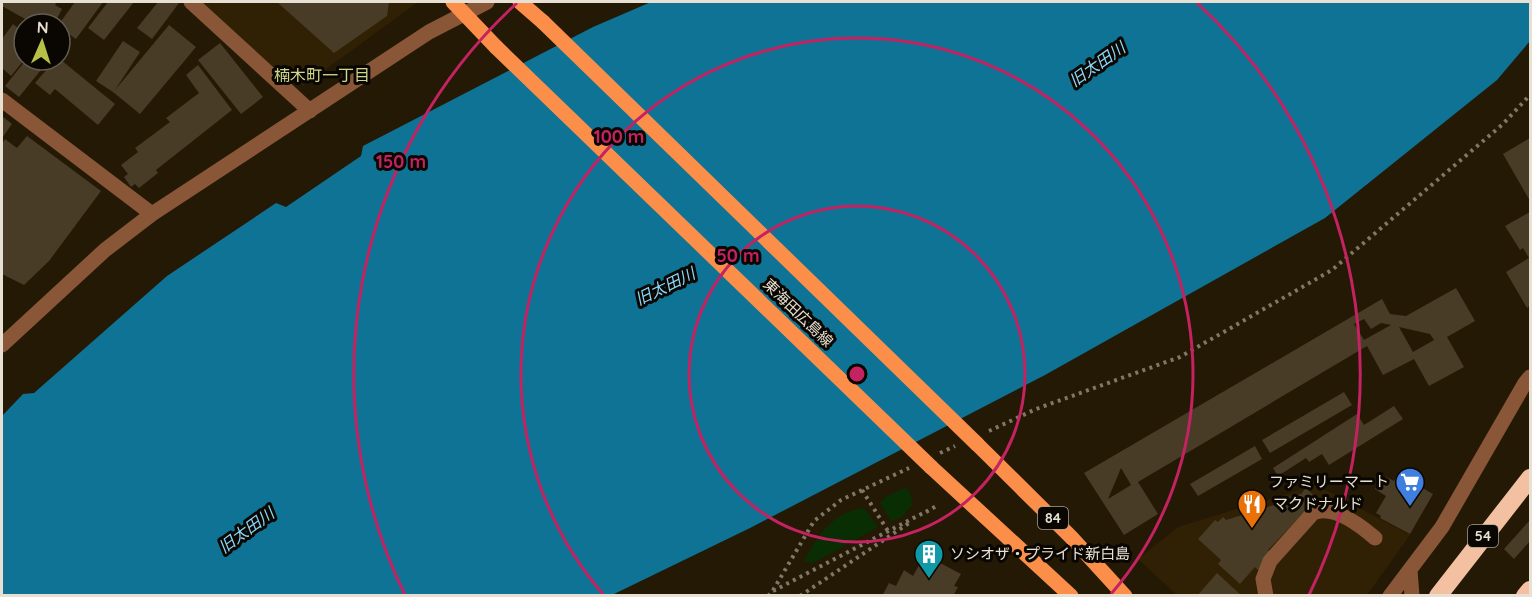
<svg xmlns="http://www.w3.org/2000/svg" width="1532" height="597" font-family="Quicksand,'Noto Sans JP',sans-serif">
<rect width="100%" height="100%" fill="#241905"/>
<path fill="#302105" d="M190 2H418L303 86 265 63Z
M1316 485 1410 535 1367 595H1177L1138 559 1178 527Z"/>
<path fill="#092e03" d="M906 487 910 493 913 504 901 518 891 521 880 503 885 497Z
M864 508 878 527 813 563 804 561C818 536 832 512 864 508Z"/>
<path fill="#0e7395" d="M651 2H1530V41L1497 80 1325 218 1045 375 750 528 612 595 2 596V416L23 394 34 393 167 276 276 203 286 207 361 156 363 146 593 27Z"/>
<path fill="#483c27" fill-rule="evenodd" d="M2 2H57L55 5 62 9 54 24H34L2 6Z
M75 2H103L76 39 60 28 59 24Z
M108 2H134L104 40 88 28Z
M158 2 179 3 152 39 137 28Z
M277 2H389L387 16 334 53Z
M13 24 24 33V60L11 76 2 68V39Z
M169 25 196 47 140 114 113 92 96 81 123 41 140 52 115 90Z
M220 43 263 97 241 114 198 60Z
M26 60H49L19 97 5 86Z
M55 60H61L115 104 98 125 55 89 50 95 35 83Z
M198 65 232 110 156 170 158 173 139 188 135 184 131 187 124 177 128 174 121 165 138 152 135 148 170 122 166 118 199 93 186 75Z
M2 116 12 124 2 138Z
M27 136 101 191 49 261 24 285 2 274V144L5 139 17 148Z
M1530 138V201L1503 154Z
M1530 212V305L1527 308 1506 272 1529 258 1523 248 1520 250 1505 226Z
M1456 288 1475 321 1447 337 1464 367 1429 386 1414 359 1383 375 1367 346 1138 482 1158 514 1124 535 1084 473 1382 299 1390 314 1406 316ZM1364 319 1371 329 1381 323 1391 325 1364 340 1354 324ZM1399 327 1430 334 1434 340 1413 352ZM1121 468 1131 485 1108 499Z
M1344 392 1352 405 1270 453 1262 440Z
M1394 406 1403 419 1329 465 1322 454 1309 462 1306 458 1278 476 1273 468 1357 414 1364 425Z
M1255 446 1262 459 1198 496 1190 484Z
M1397 476 1401 478 1402 476 1433 494 1410 534 1380 518 1381 516 1376 513 1386 496 1375 489 1379 482 1382 484 1386 477 1394 481Z
M1306 488 1317 499 1268 550 1271 554 1260 572 1255 567 1240 584 1218 564 1221 560 1198 539 1215 520 1218 522 1223 517 1226 520 1277 504 1282 499 1301 494Z
M1530 520V541L1514 559 1504 549Z
M927 556 961 574 954 586 958 587 953 596H882L889 583 896 586 904 570 913 576 923 558 926 560Z
M1217 573 1230 585 1242 596H1197Z"/>
<g fill="none" stroke-linecap="round" stroke-linejoin="round">
<path stroke="#807767" stroke-width="4" stroke-dasharray="3 4.5" stroke-linecap="butt" d="M989 431 1036 409 1180 357 1332 270 1503 124 1530 95
M940 453 955 446
M862 490 888 531
M926 512 938 505
M773 591 927 511
M768 596 772 592 814 521 841 500 909 468
M800 596 909 523"/>
<path stroke="#895637" stroke-width="15" d="M191 2 310 111
M2 100 152 214
M2 345 105 250 152 214 429 32 487 2
M1410 570 1412 596
M1266 596 1263 579 1270 561 1313 513C1333 504 1361 526 1375 538
M1390 596 1442 527 1525 383 1530 377"/>
<path stroke="#fb8f49" stroke-width="15" d="M453 2 496 47
M520 2 543 22
M977 444 1071 537 1125 596
M931 467 1071 596"/>
<path stroke="#f4c0a2" stroke-width="18" d="M1438 596 1530 478
M1525 596 1530 590"/>
<path stroke="#fb8f49" stroke-width="15" d="M543 22 977 444
M496 47 931 467"/>
</g>
<g fill="none" stroke="#c42261" stroke-width="3">
<circle cx="857" cy="374" r="168"/>
<path d="M603 594A336 336 0 1 1 1111 594"/>
<path d="M405 595A503 503 0 0 1 517 3M1197 3A503 503 0 0 1 1309 595"/>
</g>
<defs>
<g id="supermarket-pin" transform="scale(1.5)"><path d="M0 17L-7.5 6A9.5 9.5 0 1 1 7.5 6Z" fill="#3f7fe0" stroke="#0a0601"/><path d="M-6-5.5h2.5l.6 2H6L4.5 2H-2.5L-4.4-4H-6ZM-1.5 3.2a1.3 1.3 0 1 0 .1 0ZM3 3.2a1.3 1.3 0 1 0 .1 0Z" fill="#fff"/></g>
<g id="restaurant-pin" transform="scale(1.5)"><path d="M0 17L-7.5 6A9.5 9.5 0 1 1 7.5 6Z" fill="#e8710a" stroke="#0a0601"/><path d="M-5-6h1v4h1v-4h1v4h1v-4h1v5L-1.5 .5V6h-2V.5L-5-1ZM5-6V6H3V1.5H1.5Q1.5-4 5-6Z" fill="#fff"/></g>
<g id="building-pin" transform="scale(1.5)"><path d="M0 17L-7.5 6A9.5 9.5 0 1 1 7.5 6Z" fill="#0f9aa8" stroke="#0a0601"/><path d="M-4-6H4V6H1V3H-1V6H-4ZM-2.5-4.3h1.7v1.8h-1.7ZM.8-4.3h1.7v1.8H.8ZM-2.5-1h1.7V.8h-1.7ZM.8-1h1.7V.8H.8Z" fill="#fff"/></g>
</defs>
<g fill-rule="evenodd">
<use href="#supermarket-pin" x="1410" y="482"/>
<use href="#restaurant-pin" x="1252" y="504"/>
<use href="#building-pin" x="929" y="554"/>
</g>
<g text-anchor="middle" stroke-width="6" stroke-linejoin="round" paint-order="stroke">
<g fill="#0a0601" stroke="#a59f94" stroke-width="1.5">
<rect x="1038" y="507" width="30" height="22" rx="4.5"/>
<rect x="1468" y="525" width="30" height="22" rx="4.5"/>
</g>
<g font-size="14" font-weight="bold" fill="#e7e0d3">
<text x="1053" y="523">84</text>
<text x="1483" y="541">54</text>
</g>
<g font-size="15" fill="#e7e0d3" stroke="#0a0601">
<text transform="translate(798 313) rotate(44)" y="5">東海田広島線</text>
</g>
<g font-size="15" fill="#e7e0d3" stroke="#0a0601" text-anchor="start">
<text x="1389" y="487" text-anchor="end">ファミリーマート</text>
<text x="1273" y="509">マクドナルド</text>
<text x="950" y="559">ソシオザ・プライド新白島</text>
</g>
<g font-size="16" font-style="italic" fill="#8ad9fc" stroke="#0a0601">
<text transform="translate(1097 64) rotate(-35)" y="6">旧太田川</text>
<text transform="translate(665 286) rotate(-26)" y="6">旧太田川</text>
<text transform="translate(246 530) rotate(-36)" y="6">旧太田川</text>
</g>
<g font-size="16" fill="#cfd78a" stroke="#0a0601">
<text x="322" y="81">楠木町一丁目</text>
</g>
</g>
<circle cx="857" cy="374" r="9" fill="#c42261" stroke="#0a0601" stroke-width="3"/>
<g font-size="18" text-anchor="middle" font-weight="bold" fill="#c42261" stroke="#0a0601" stroke-width="6" stroke-linejoin="round" paint-order="stroke">
<text x="619" y="143">100 m</text>
<text x="401" y="168">150 m</text>
<text x="738" y="262">50 m</text>
</g>
<rect width="1532" height="597" fill="none" stroke="#e7e0d3" stroke-width="6"/>
<g transform="translate(42 42) rotate(3)"><circle r="28" fill="#0a0601" stroke="#625d55" stroke-width="1.5"/>
<path d="M0-4.5L10 22L0 15L-10 22Z" fill="#b7c148"/>
<text y="-9" font-size="16" font-weight="bold" text-anchor="middle" fill="#e7e0d3">N</text>
</g>
</svg>
